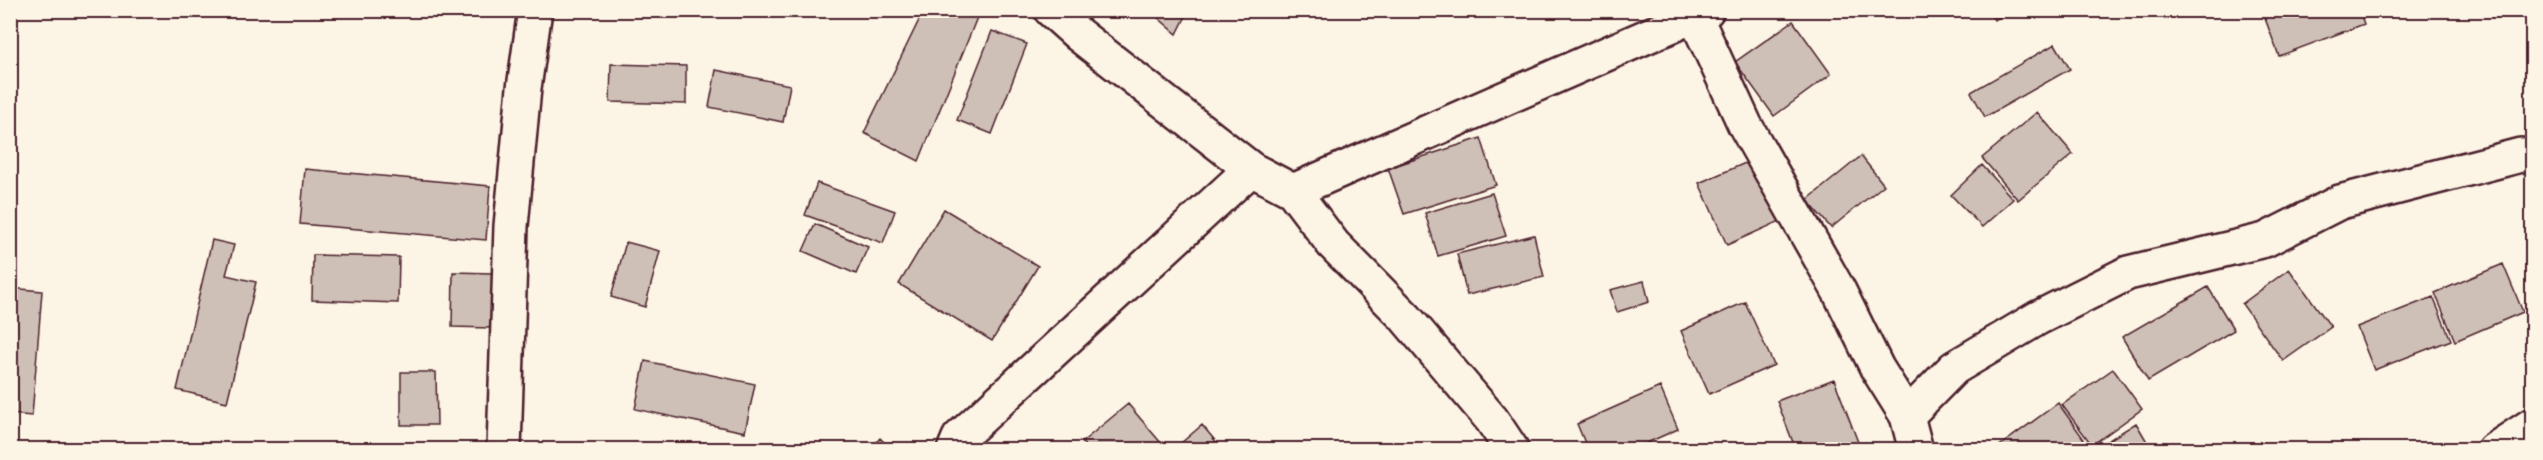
<svg xmlns="http://www.w3.org/2000/svg" width="2543" height="460" font-family="Caveat,sans-serif">
<rect width="100%" height="100%" fill="#fcf5e5"/>
<filter id="ink" filterUnits="userSpaceOnUse"><feTurbulence type="fractalNoise" baseFrequency=".0167" numOctaves="2"/><feDisplacementMap in="SourceGraphic" scale="12" xChannelSelector="R" yChannelSelector="G"/><feConvolveMatrix kernelMatrix="1 2 1 2 8 2 1 2 1" color-interpolation-filters="sRGB"/></filter>
<g filter="url(#ink)">
<path fill="#cfc0b7" stroke="#4a1f2b" stroke-width="1.5" d="M924 10H980L919 161 864 133Z
M1149 10H1189L1177 34Z
M1989 10H2014L1994 20Z
M2268 10H2359L2364 24 2279 56 2263 13Z
M1793 21 1831 74 1774 116 1735 62Z
M992 31 1027 44 992 134 957 120Z
M2055 44 2070 69 1985 117 1971 92Z
M611 64 686 66V104L610 102Z
M716 70 790 85 783 122 709 107Z
M2037 112 2073 154 2018 200 1982 158Z
M1481 138 1496 185 1404 214 1388 168Z
M1861 156 1884 185 1831 228 1807 200Z
M1757 158 1785 219 1727 245 1699 183Z
M1982 165 2013 199 1982 227 1951 195Z
M305 169 490 186 486 240 300 224Z
M817 183 895 211 883 243 805 215Z
M1492 193 1506 236 1438 256 1425 213Z
M944 209 1038 266 992 341 899 284Z
M815 224 868 247 856 274 803 251Z
M1534 235 1544 277 1467 295 1457 254Z
M212 240 234 245 226 275 256 282 227 402 177 390Z
M626 242 660 251 645 307 611 297Z
M313 255 399 257 398 303 312 300Z
M2503 264 2523 312 2455 341 2435 293Z
M2289 269 2331 327 2283 361 2242 304Z
M453 272 492 273 491 328 452 327Z
M1644 281 1649 302 1617 312 1610 290Z
M2208 287 2234 330 2148 381 2122 337Z
M10 288 42 291 32 416 10 414Z
M2433 297 2451 340 2374 370 2357 327Z
M1745 302 1774 365 1709 394 1681 331Z
M645 361 755 384 745 432 635 409Z
M2113 369 2142 409 2092 445 2062 405Z
M401 372H436L437 425H401Z
M1834 379 1861 450H1796L1777 401Z
M1660 387 1678 429 1631 450H1588L1577 424Z
M2058 403 2086 442 2076 450H1994Z
M1128 404 1167 450H1088L1082 442Z
M2136 423 2152 450H2093Z
M1202 425 1223 450H1173Z
M880 438 892 450H869Z"/>
<g fill="none" stroke-linecap="round" stroke-linejoin="round">
<g stroke="#4a1f2b" stroke-width="38">
<path id="minor" d="M1051 10 1079 35 1251 169 1293 191 1333 244 1405 317 1492 420 1512 450
M1695 16 1745 125 1839 291 1877 368 1907 416 1916 450
M1293 191 1707 10
M1907 416 1954 368 2038 318 2128 273 2265 240 2340 202 2521 155
M504 450 511 226 524 88 535 10
M954 450 959 438 1251 169
M2494 450 2532 425"/>
</g>
<use href="#minor" stroke="#fcf5e5" stroke-width="33"/>
</g>
</g>
<rect width="2543" height="460" fill="none" stroke="#fcf5e5" stroke-width="36"/>
<rect x="18" y="18" width="2507" height="424" fill="none" stroke="#4a1f2b" stroke-width="2" filter="url(#ink)"/>
</svg>
